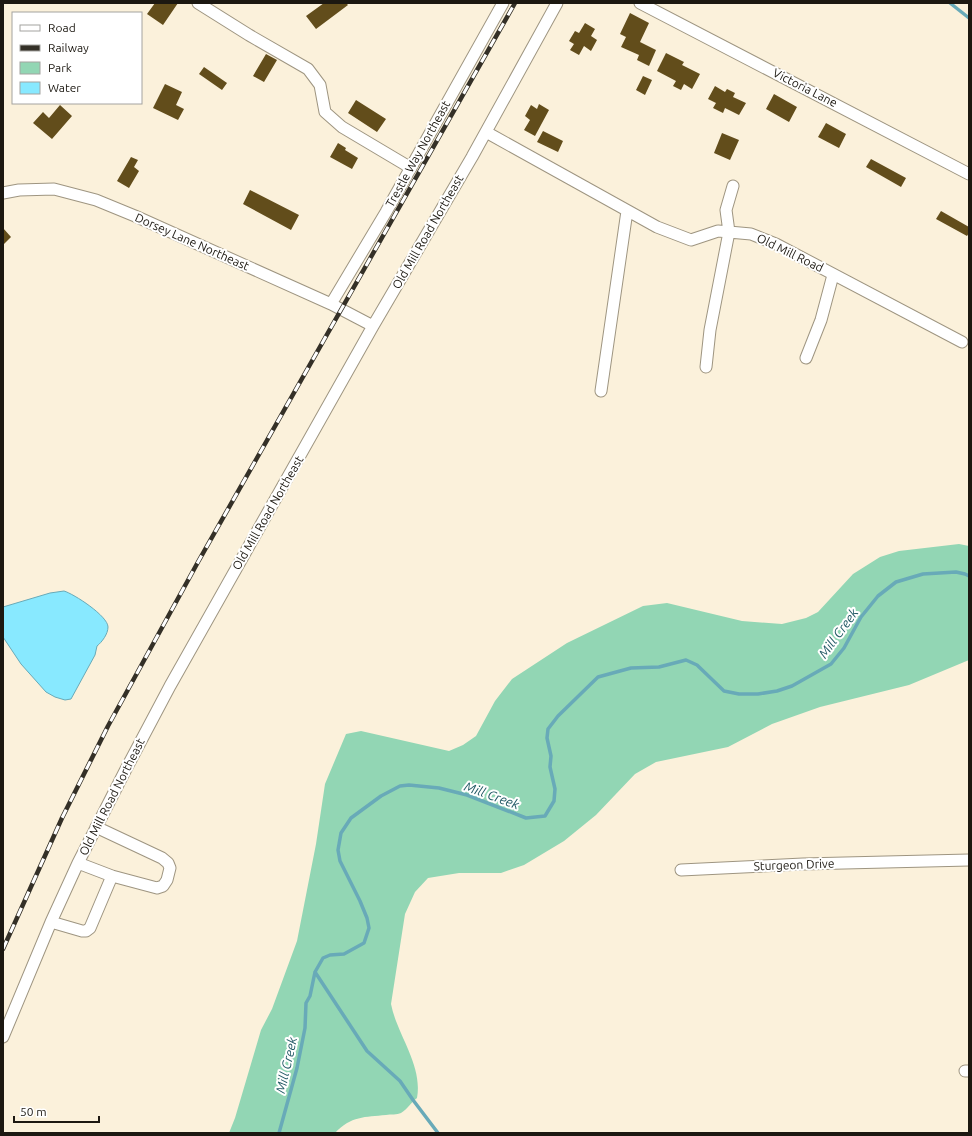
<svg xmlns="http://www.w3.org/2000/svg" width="972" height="1136" font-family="Ubuntu,sans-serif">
<rect width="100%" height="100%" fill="#fbf1db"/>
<path fill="#92d6b4" d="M959 544 969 546V660L909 685 820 707 772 724 728 747 656 762 635 774 596 815 564 841 524 865 501 873H459L428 878 415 892 405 914 391 1004C397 1035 423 1065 417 1098 411 1102 408 1109 401 1113 397 1115 391 1114 386 1115 365 1117 351 1116 335 1133H229L235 1118 261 1030 272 1009 297 941 316 844 325 784 346 734 361 731 449 751 463 745 476 736 495 701 512 679 567 643 643 606 667 603 742 621 782 624 806 618 818 612 853 574 880 557 899 551Z"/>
<path fill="#88e9ff" stroke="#68aab8" d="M64 591C74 594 108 616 108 627 108 634 102 642 97 646L95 655 71 699 65 700 55 697 46 692 21 664 3 637V607L50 593Z"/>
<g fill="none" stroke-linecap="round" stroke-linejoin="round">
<path stroke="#68aab8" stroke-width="3.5" d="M950 3 969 18
M315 972 367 1051 400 1081 413 1100 438 1133
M279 1133 297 1068 305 1028 306 1003 310 996 315 972 323 958 330 955 344 954 364 943 369 928 367 918 360 901 340 861 338 850 341 833 351 818 381 796 400 786 409 785 439 788 467 795 526 818 545 816 554 801 555 789 550 767 551 756 547 738 548 729 558 716 598 677 631 668 659 667 686 660 697 665 724 691 739 694H758L777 691 792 686 831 664 844 648 861 617 878 596 896 582 923 574 956 572 965 574 969 576"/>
</g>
<path fill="#624d1b" d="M155 3H178L163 25 147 14Z
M324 3H346L348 5 316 29 306 16Z
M630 13 649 23 640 42 656 50 649 66 637 60 639 55 621 47 626 37 620 34Z
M585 23 595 29 591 36 597 40 591 51 584 46 579 55 570 50 574 44 569 41 575 31 579 33Z
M666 53 684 62 682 65 700 74 692 89 684 84 681 90 673 86 676 81 657 71Z
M266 54 277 60 264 82 253 76Z
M204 67 227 83 222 90 199 74Z
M643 76 652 80 645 95 636 90Z
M165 84 182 92 176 105 184 109 178 120 153 108Z
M715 86 725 92 727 89 735 93 733 97 746 103 739 115 725 108 723 113 713 108 716 103 708 99Z
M774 94 797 107 789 122 766 109Z
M356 100 386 119 377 132 348 113Z
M539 104 549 110 535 136 524 130 530 120 525 116 531 105 537 109Z
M60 105 72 116 52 139 33 123 43 112 49 118Z
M826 123 846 134 839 148 818 137Z
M543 131 563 141 558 152 537 142Z
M722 133 739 140 730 160 714 153Z
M338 143 346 148 345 150 358 158 352 169 330 157Z
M131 157 138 160 134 167 139 171 129 188 117 181Z
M871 159 906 178 901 187 866 167Z
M250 190 299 215 291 230 243 204Z
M941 211 969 227V233L967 236 936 219Z
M3 228 11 237 3 245Z"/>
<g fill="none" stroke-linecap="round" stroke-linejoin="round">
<g stroke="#9e9581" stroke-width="13">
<path id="minor" d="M198 3 249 35 308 69 320 85 325 112 342 127 411 168
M640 3 969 174
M486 132 657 227 691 240 718 231 751 234 776 244 962 342
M3 193 19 190 54 189 96 200 135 216 331 304 373 326
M331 304 386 212 503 3
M806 358 821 320 833 275
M706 367 710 330 729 232 726 210 733 186
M601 391 627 211
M96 827 162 858 168 863 170 868 167 880 163 886 157 888 112 876
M681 870 803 864 969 860
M51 922 82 931H86L90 928 112 876 78 863
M3 1037 51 922 78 863 125 771 170 686 373 326 472 157 557 3
M965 1071H969"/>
</g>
<use href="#minor" stroke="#fff" stroke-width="11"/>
<g stroke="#343027" stroke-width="4.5">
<path id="rail" d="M3 949 62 818 108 726 198 562 515 3"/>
</g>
<use href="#rail" stroke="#fff" stroke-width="3" stroke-dasharray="9" stroke-linecap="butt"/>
</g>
<g text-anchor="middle" stroke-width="4" stroke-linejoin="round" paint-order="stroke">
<g font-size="12" fill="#1c1811" stroke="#fff">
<text transform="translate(805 88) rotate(27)" y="4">Victoria Lane</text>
<text transform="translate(418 154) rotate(-61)" y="4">Trestle Way Northeast</text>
<text transform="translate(428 232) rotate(-60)" y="4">Old Mill Road Northeast</text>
<text transform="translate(192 242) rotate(24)" y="4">Dorsey Lane Northeast</text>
<text transform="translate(790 253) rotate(26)" y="4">Old Mill Road</text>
<text transform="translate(268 513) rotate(-60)" y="4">Old Mill Road Northeast</text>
<text transform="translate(112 797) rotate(-63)" y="4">Old Mill Road Northeast</text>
<text transform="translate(794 865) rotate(-2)" y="4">Sturgeon Drive</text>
</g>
<g font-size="13" font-style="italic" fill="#225965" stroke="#fff">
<text transform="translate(838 633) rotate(-54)" y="5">Mill Creek</text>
<text transform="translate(492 795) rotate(20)" y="5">Mill Creek</text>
<text transform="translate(286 1065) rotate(-77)" y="5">Mill Creek</text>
</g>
</g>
<rect width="972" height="1136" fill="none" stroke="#1c1811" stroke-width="8"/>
<rect x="12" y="12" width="130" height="92" fill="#ffffff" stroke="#a4a3a0"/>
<rect x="20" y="25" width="20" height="6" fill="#ffffff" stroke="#a4a3a0"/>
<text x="48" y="32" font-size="12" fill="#1c1811">Road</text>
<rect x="20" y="45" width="20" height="6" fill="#343027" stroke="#a4a3a0"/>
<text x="48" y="52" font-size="12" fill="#1c1811">Railway</text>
<rect x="20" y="62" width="20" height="12" fill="#92d6b4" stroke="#a4a3a0"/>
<text x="48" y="72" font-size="12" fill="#1c1811">Park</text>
<rect x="20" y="82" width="20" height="12" fill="#88e9ff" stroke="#a4a3a0"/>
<text x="48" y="92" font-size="12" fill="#1c1811">Water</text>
<path d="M14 1116v6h85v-6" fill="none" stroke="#1c1811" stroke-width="2"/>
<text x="20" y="1116" font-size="12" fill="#1c1811" stroke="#ffffff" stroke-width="3" paint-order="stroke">50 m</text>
</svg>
